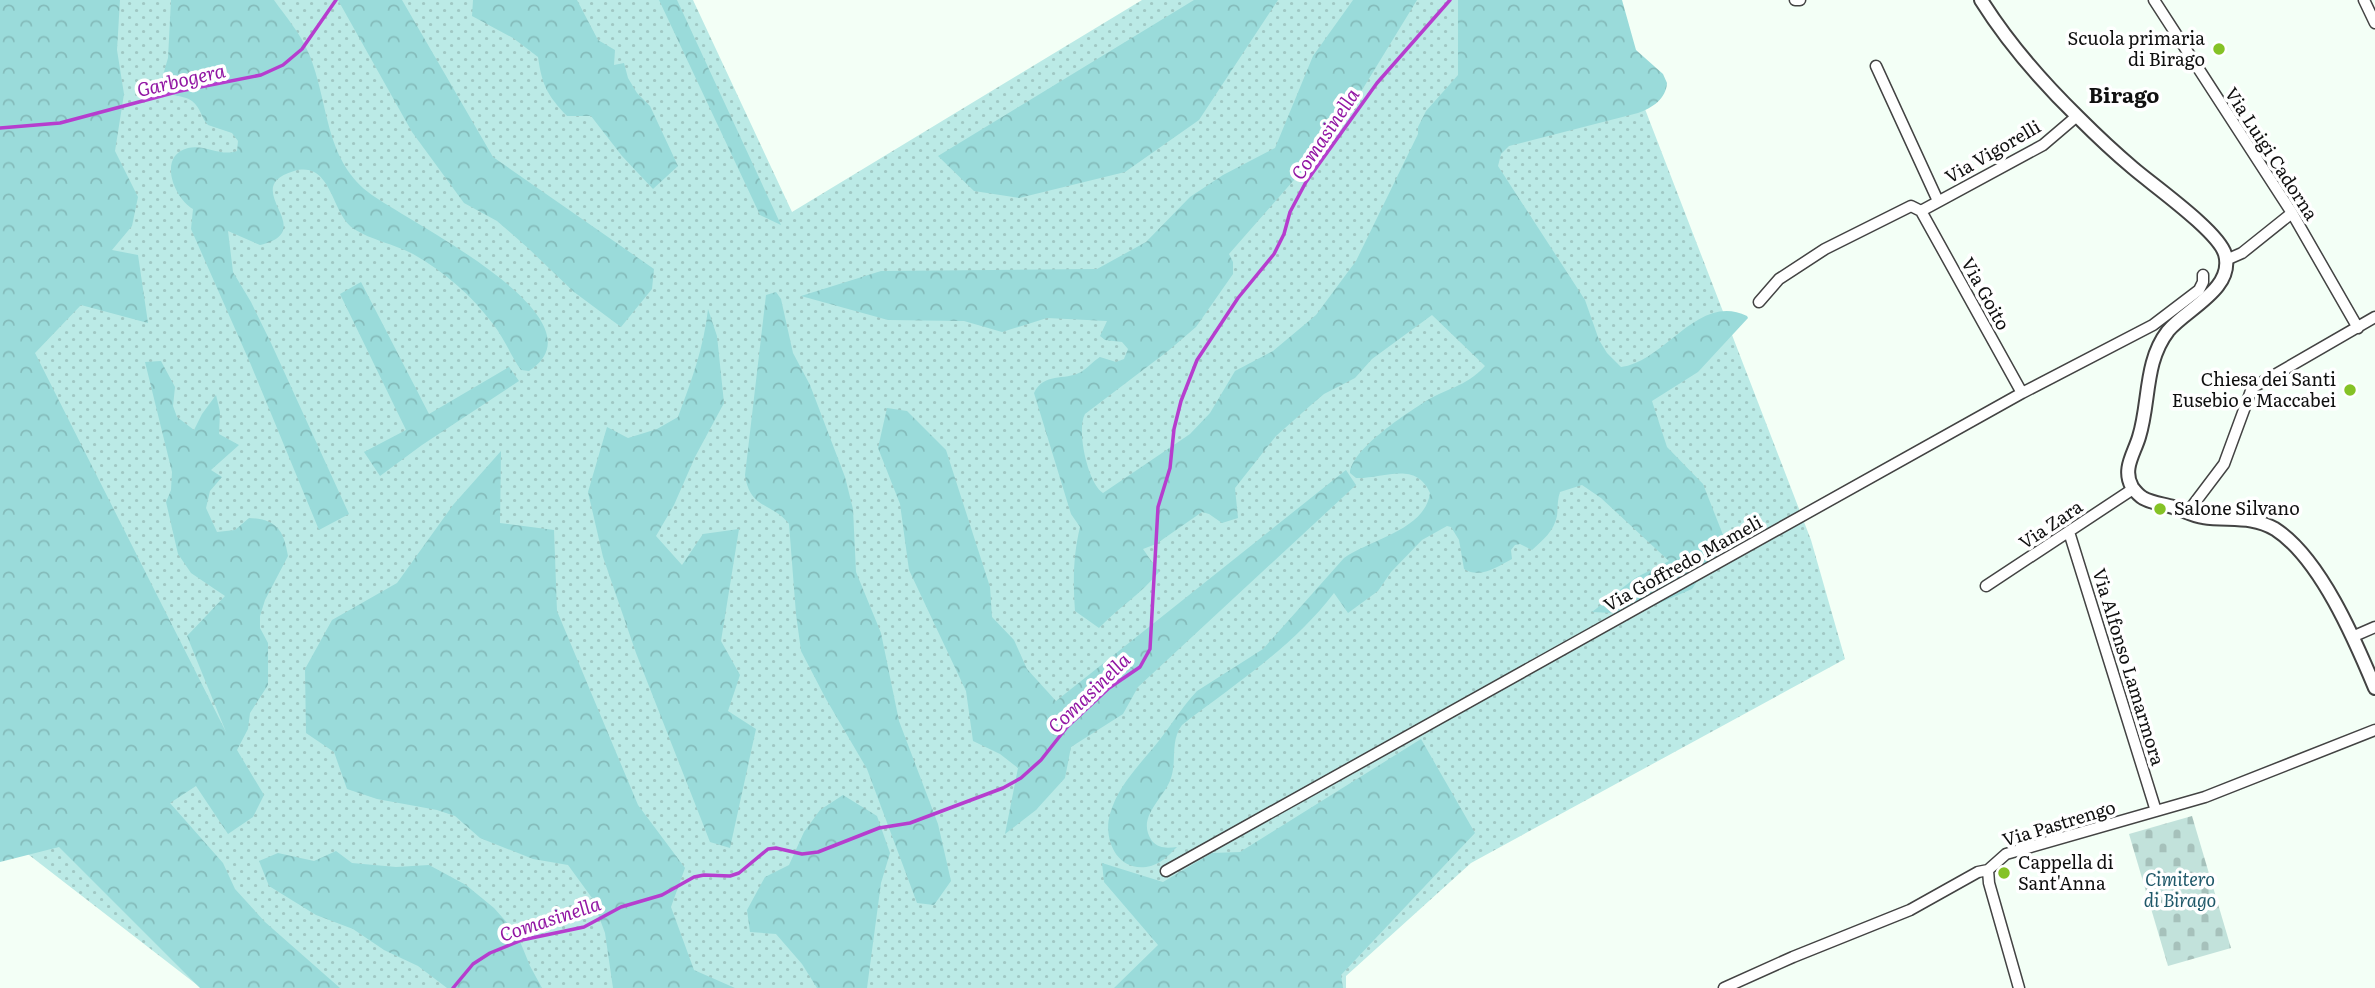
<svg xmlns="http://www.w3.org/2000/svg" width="2375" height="988" font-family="Literata,serif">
<defs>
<pattern id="grass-dots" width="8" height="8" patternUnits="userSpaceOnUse" patternTransform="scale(1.75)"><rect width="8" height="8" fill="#bbeae6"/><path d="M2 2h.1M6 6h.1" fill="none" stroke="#a0c8c4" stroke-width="1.8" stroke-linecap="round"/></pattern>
<pattern id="forest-crowns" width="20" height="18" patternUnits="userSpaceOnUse" patternTransform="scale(1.75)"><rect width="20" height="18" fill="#9adbda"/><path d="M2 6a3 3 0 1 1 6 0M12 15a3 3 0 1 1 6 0" fill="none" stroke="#84bbba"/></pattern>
<pattern id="cemetery-stones" width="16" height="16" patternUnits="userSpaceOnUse" patternTransform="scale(1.75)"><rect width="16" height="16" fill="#c2e2db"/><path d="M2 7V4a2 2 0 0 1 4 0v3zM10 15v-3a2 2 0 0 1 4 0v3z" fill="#a6c1bb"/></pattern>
</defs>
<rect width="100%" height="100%" fill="#f3fff6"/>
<path fill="url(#grass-dots)" d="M0 0H693L792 212 1142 0H1603L1811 540 1845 659 1471 863 1346 976V988H201L20 848 0 431Z"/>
<path fill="url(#forest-crowns)" d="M0 0H120L117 50 124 94 115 151 138 197 132 226 112 250 138 255 148 323 81 305 35 353 226 732 187 636 225 596 191 573 178 554 166 502 171 490 172 472 145 362 161 361 175 387 173 406 177 417 194 430 202 414 216 395 220 412 219 434 239 445 211 470 222 477 210 491 206 508 217 532 235 530 249 518C277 519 284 531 288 556L265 600 260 616V628L268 643V685L250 713 248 729 237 750 264 795 253 817 228 834 196 786 170 803 223 863 235 889 265 922 340 988H200L59 847 0 862Z
M171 0H274C286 17 301 34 309 54 329 102 324 157 368 192 400 218 611 318 529 371L521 370C511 356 504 338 493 324 471 295 445 272 413 254 394 244 371 240 354 229 331 214 332 160 294 171 236 188 322 230 260 245L228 231 233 272 251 302 271 343 349 514 319 530 251 365 191 229 193 209C174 198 157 156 188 148 205 144 221 157 237 151L238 141 232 133 208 125C201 118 201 108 192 101 182 94 171 98 162 88L161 82 168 58Z
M338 0H402L493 157 654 269 652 289 621 327 574 292 528 248 497 221 464 203 412 132Z
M473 0H577L598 40 615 50 614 65 624 63 628 78 637 93 650 106 678 166 653 189 622 156 591 116H567C547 95 542 85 538 57L513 38 472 16Z
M659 0H677L781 225 760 215Z
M1194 0H1278L1199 120 1125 172 1019 198 974 191 938 156Z
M1353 0H1417L1337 131 1229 254 1233 262V274L1196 327 1168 351 1085 414C1076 430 1088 484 1103 493L1190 434 1210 413 1235 371 1273 351 1316 315 1356 261 1418 134V127L1426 111 1458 75V0H1622L1636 50 1663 74 1667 83C1666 99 1652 108 1638 113L1509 146 1501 154 1498 166 1585 300 1599 340 1607 353 1621 367C1665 362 1698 292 1747 316L1748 318 1698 372 1652 401 1667 447 1703 484 1725 540 1692 589 1634 614 1592 612 1635 578 1669 561 1601 498 1582 485 1560 492C1557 501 1558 508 1557 516 1554 531 1543 540 1532 550L1520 544 1515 545 1511 550 1512 559C1497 567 1480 579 1464 569L1459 540 1451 527 1447 526 1422 540 1391 572 1378 591 1348 613 1334 593C1293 647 1235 684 1182 725 1170 741 1177 760 1171 778 1165 798 1135 817 1152 841 1159 849 1168 848 1177 847 1168 856 1160 865 1146 867 1116 871 1103 838 1110 814 1119 782 1145 760 1164 734 1175 719 1184 705 1197 691L1263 649 1344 558C1371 539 1425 530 1430 493 1416 460 1383 479 1356 478L1350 473C1351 450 1404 415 1423 403 1445 388 1465 388 1485 366L1432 315 1372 359 1355 378 1324 394 1311 405 1276 436 1235 488 1238 518 1222 523 1209 514 1202 512 1156 544 1143 549 1159 572C1142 593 1118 608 1099 628L1075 611C1073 582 1073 556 1080 527L1071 514 1034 393C1044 372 1064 381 1081 372 1088 368 1093 361 1100 357L1116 362 1124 359 1128 349 1122 342 1105 340 1100 336 1107 321 1047 318 1002 332 964 321 888 320 801 296 881 271 1097 269 1146 242 1190 197 1223 175 1275 148 1313 56Z
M361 282 429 414 509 367 519 381 422 445 380 476 364 452 406 430 340 294Z
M776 292 781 299 793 353 810 385 845 477 853 509 856 572 881 633 899 721 938 824 951 881 934 905 917 903 867 769 826 699 801 651 796 614 789 524C772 502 750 510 745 475L766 295Z
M708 309 717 336 724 403 695 457 674 505 656 536 682 565 703 534 739 529 721 641 740 675 728 711 756 729 730 848 710 842 636 653 603 557 588 492 607 427 628 438 657 429 678 417C691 382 704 347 708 309Z
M887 408 907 411 946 450 990 587 992 617 1014 640 1027 669 1056 701 1346 470 1356 485 1138 687 1123 714 1071 747 1065 778 1036 810 1005 834 1018 768 1000 754 973 741 966 691 909 570 900 504 878 448Z
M501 451 500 523 554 530 557 611 638 805 685 868 671 907 694 970 735 988H613L605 933 592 898 568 865 533 859 480 838 455 816 437 810 377 799 347 789 334 752 306 733 305 669 332 620 397 583 453 505Z
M1421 739 1475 833 1341 975 1343 988H1114L1158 945 1104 882 1102 863 1163 882 1212 853 1240 852Z
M843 795 877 816 890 853 881 883 867 988H817L802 964 776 934 750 932 747 910 765 877 789 865 804 832 820 810Z
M336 851 352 863 396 867 429 865 466 885 494 908 517 934 530 966 542 988H447L418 966 384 950 353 929 316 915 269 886 259 861 278 853 314 861Z"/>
<path fill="url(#cemetery-stones)" d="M2192 816 2231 948 2168 966 2129 834Z"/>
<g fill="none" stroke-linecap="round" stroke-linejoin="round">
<path stroke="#b63dce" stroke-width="3.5" d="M0 128 60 123 180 91 261 75 283 65 302 49 336 0
M453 988 473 964 490 953 522 940 584 927 621 907 662 895 694 877 704 875 730 876 739 873 768 849 776 848 802 854 818 852 879 828 910 823 1003 788 1021 778 1041 760 1067 727 1109 688 1140 667 1150 649 1158 507 1170 468 1174 429 1181 401 1197 360 1238 298 1274 254 1284 234 1290 212 1306 182 1377 83 1450 0"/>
<g stroke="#434343" stroke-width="13">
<path id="minor" d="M1795 0H1800
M2154 0 2292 213 2358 328
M2364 0 2375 23
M1876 66 1938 201
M1921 211 2022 393
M1921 211 2043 145 2077 116
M2226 260 2242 253 2292 213
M1759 302 1779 279 1825 249 1911 206 1921 211
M2187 513 2224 464 2252 388 2375 317
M2069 532 2156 811
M1986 586 2133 489
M2352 637 2375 627
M1988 870 1989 883 2019 988
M1166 871 2022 393 2153 325 2199 290 2203 282V275
M1724 988 1793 957 1910 910 1978 872 1988 870 2006 854 2205 797 2375 730"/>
</g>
<g stroke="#434343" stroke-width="16">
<path id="tertiary" d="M1981 0C2008 43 2042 82 2079 118 2096 135 2114 152 2133 168 2154 186 2218 231 2225 254 2235 289 2186 309 2168 331 2144 362 2150 402 2139 437 2134 454 2122 469 2132 487 2135 491 2138 495 2143 498 2152 503 2163 504 2173 507 2183 510 2193 516 2203 517 2229 521 2251 515 2275 529 2320 558 2355 640 2375 688"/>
</g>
<use href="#minor" stroke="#fff" stroke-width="10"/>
<use href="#tertiary" stroke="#fff" stroke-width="12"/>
</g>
<g fill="#85c226" stroke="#fff" stroke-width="2.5">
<circle cx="2219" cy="49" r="7"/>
<circle cx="2350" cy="390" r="7"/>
<circle cx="2160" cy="509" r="7"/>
<circle cx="2004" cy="873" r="7"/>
</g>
<g text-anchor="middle" stroke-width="7" stroke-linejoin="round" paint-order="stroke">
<g font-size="18" fill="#101010" stroke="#fff" text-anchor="end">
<text x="2205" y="45">Scuola primaria<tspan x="2205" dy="21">di Birago</tspan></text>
<text x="2336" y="386">Chiesa dei Santi<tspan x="2336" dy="21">Eusebio e Maccabei</tspan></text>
<text x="2174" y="515" text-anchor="start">Salone Silvano</text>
<text x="2018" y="869" text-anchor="start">Cappella di<tspan x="2018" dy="21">Sant'Anna</tspan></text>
</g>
<g font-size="18" fill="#101010" stroke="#fff">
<text transform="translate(1993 152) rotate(-30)" y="6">Via Vigorelli</text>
<text transform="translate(2271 154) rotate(57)" y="6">Via Luigi Cadorna</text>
<text transform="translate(1985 294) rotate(61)" y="6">Via Goito</text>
<text transform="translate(2051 525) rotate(-34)" y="6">Via Zara</text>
<text transform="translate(1683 564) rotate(-29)" y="6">Via Goffredo Mameli</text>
<text transform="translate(2128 667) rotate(73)" y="6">Via Alfonso Lamarmora</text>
<text transform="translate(2059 824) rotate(-17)" y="6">Via Pastrengo</text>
</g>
<g font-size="18" font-style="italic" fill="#1f5869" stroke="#fff">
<text x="2180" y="886">Cimitero<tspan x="2180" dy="21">di Birago</tspan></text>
</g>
<g font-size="19" font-style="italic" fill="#9217a4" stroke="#fff">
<text transform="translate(181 80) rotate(-13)" y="7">Garbogera</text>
<text transform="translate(1325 134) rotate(-56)" y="7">Comasinella</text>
<text transform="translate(1089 693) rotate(-44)" y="7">Comasinella</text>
<text transform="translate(550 919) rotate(-18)" y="7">Comasinella</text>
</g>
<g font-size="21" font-weight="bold" fill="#101010" stroke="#fff">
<text x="2124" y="103">Birago</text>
</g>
</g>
</svg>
